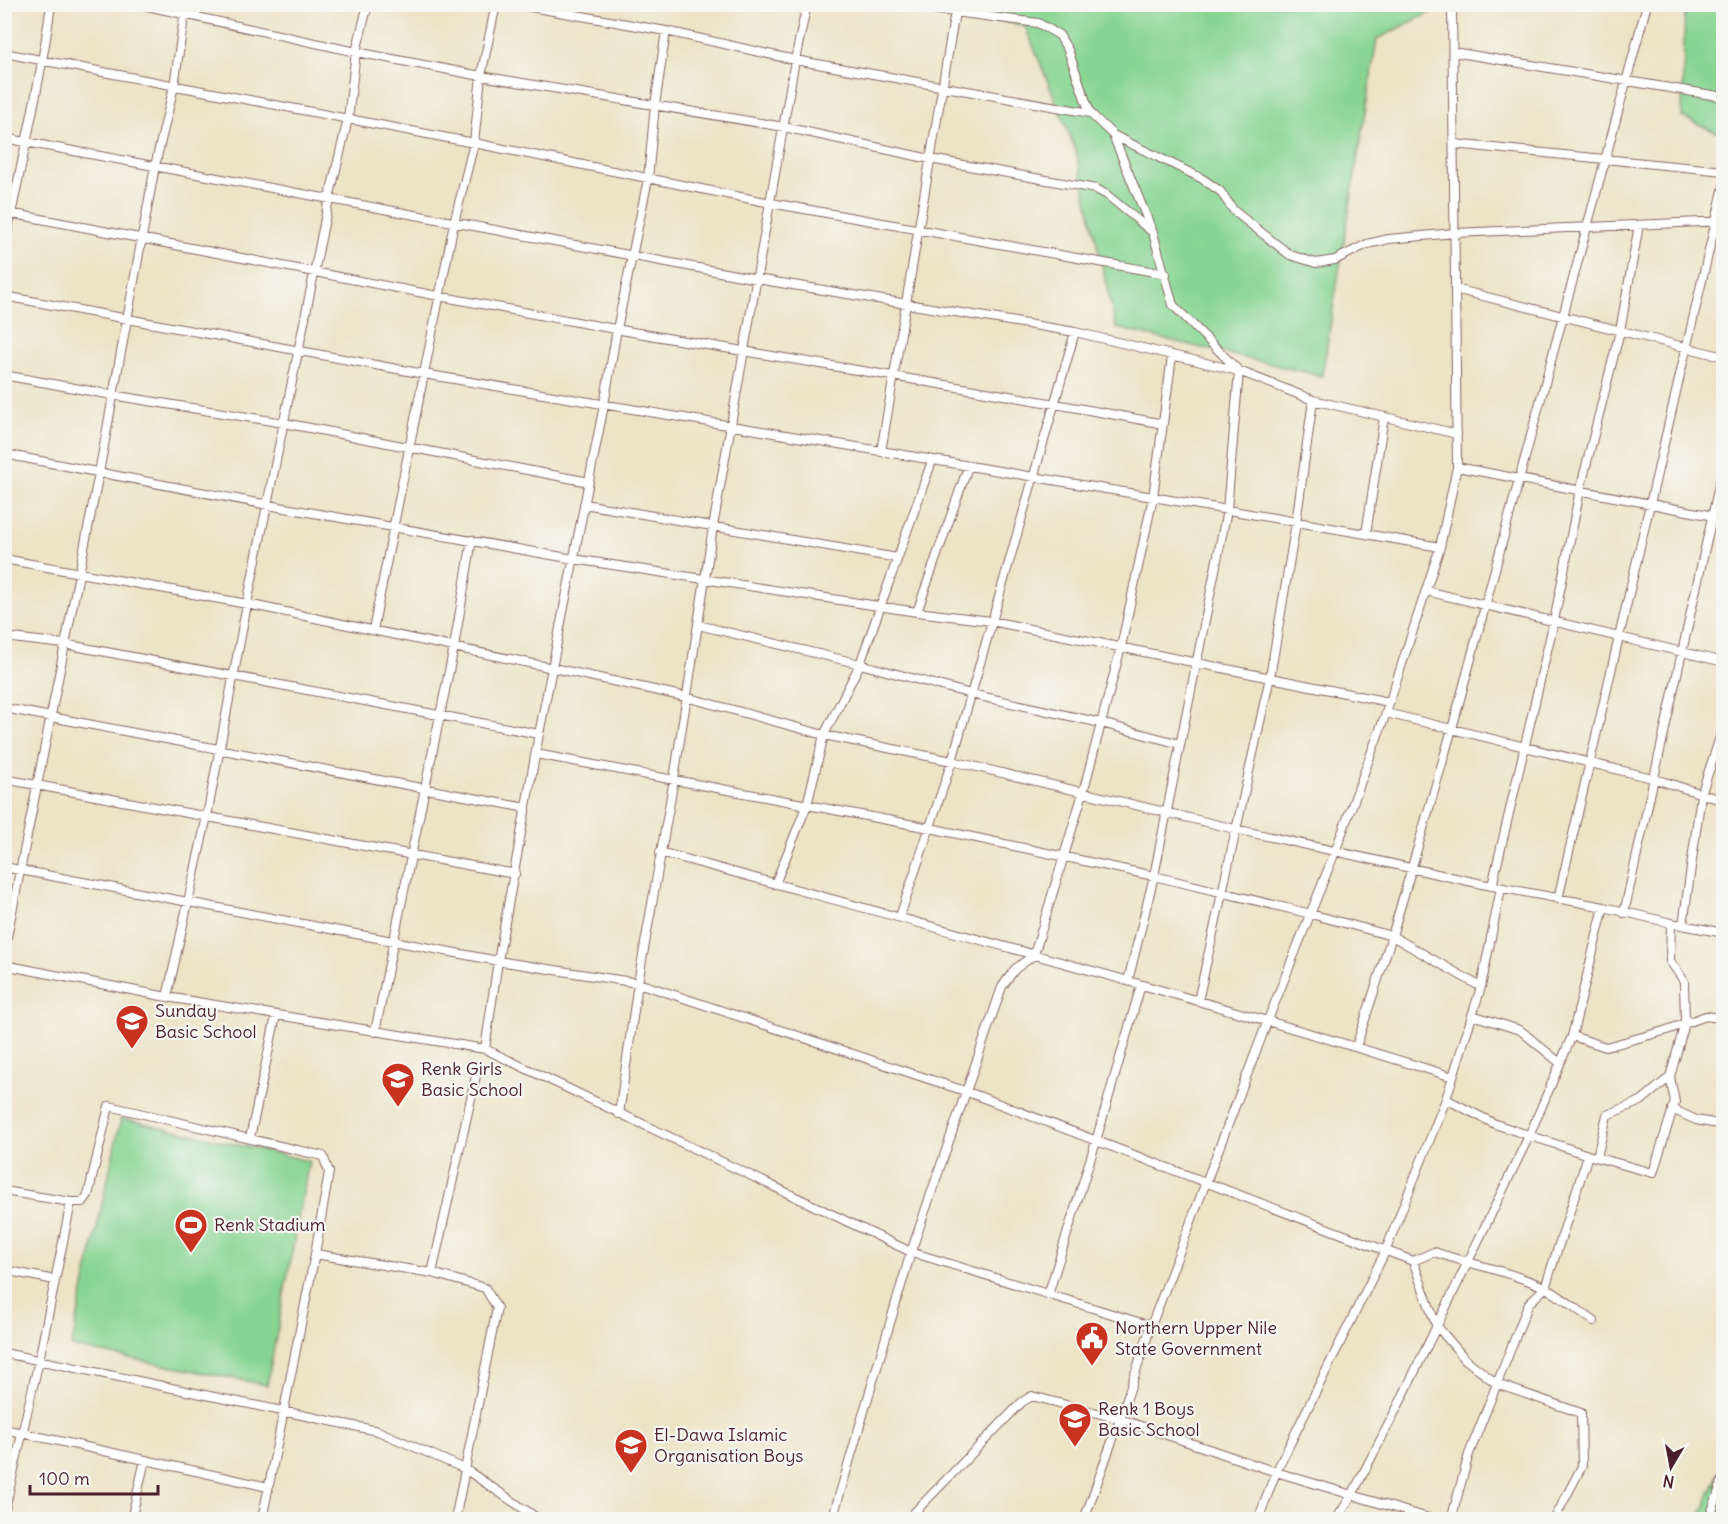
<svg xmlns="http://www.w3.org/2000/svg" width="1728" height="1524" font-family="Delius,sans-serif">
<rect width="100%" height="100%" fill="#f6f6f2"/>
<filter id="ink" filterUnits="userSpaceOnUse"><feTurbulence type="fractalNoise" baseFrequency=".0167" numOctaves="2"/><feDisplacementMap in="SourceGraphic" scale="12" xChannelSelector="R" yChannelSelector="G"/><feConvolveMatrix kernelMatrix="1 2 1 2 8 2 1 2 1" color-interpolation-filters="sRGB"/></filter>
<filter id="wash" filterUnits="userSpaceOnUse"><feTurbulence type="fractalNoise" baseFrequency=".008" numOctaves="4" result="noise"/><feDisplacementMap in="SourceGraphic" scale="24" xChannelSelector="R" yChannelSelector="G"/><feGaussianBlur stdDeviation="1.35" result="paint"/><feColorMatrix in="noise" values="0 0 0 0 0 0 0 0 0 0 0 0 0 0 0 0 0 1.4 0 .05"/><feComposite in="paint" operator="in"/></filter>
<g filter="url(#wash)">
<rect width="100%" height="100%" fill="#ede3c5"/>
<path fill="#88d593" stroke="#697a5f" stroke-width="1.5" d="M918 5H1445L1377 39 1322 376 1116 328 1076 151 1025 26Z
M1685 5H1723V135L1682 117Z
M121 1118 309 1161 267 1385 71 1347Z
M1723 1463V1519H1699Z"/>
</g>
<g filter="url(#ink)">
<g fill="none" stroke-linecap="round" stroke-linejoin="round">
<g stroke="#836461" stroke-width="10">
<path id="street" d="M138 4 356 52 481 76 784 127 930 159 1096 189 1107 195 1151 231
M514 4 666 31 795 60 1090 113 1113 135 1153 233 1173 305 1239 371 1227 510 1154 876 1128 981
M893 4 1038 23 1059 35 1068 50 1090 113
M1453 52 1724 97
M4 53 474 143 771 203 1166 274
M1113 135 1201 178 1220 191 1234 211 1290 255 1316 263 1335 260 1367 244 1389 239 1455 233 1724 221
M4 138 757 279 1075 332 1239 371 1313 400 1457 434
M1454 144 1724 171
M4 212C210 251 415 293 621 330 801 362 983 389 1163 424
M4 249C20 167 40 87 51 4
M1455 289 1724 357
M4 296 424 374 1153 497 1440 547
M4 375 112 395 284 423 589 482
M881 452 955 12
M4 454 268 505 574 559 917 612 991 621 1389 702
M1457 467 1724 518
M584 504 897 558
M1366 534 1384 417
M4 559 247 604 553 668 686 697 824 735 952 761 1235 829 1482 884 1604 907 1671 923 1724 933
M1426 591 1724 662
M917 612 968 467
M698 625 860 664 971 694 1101 723 1180 744
M373 630 454 223 474 143 481 76 496 4
M4 637 64 644 539 734
M4 708 526 808
M1386 713 1652 778 1724 801
M536 754 930 828 1154 876 1311 914 1392 936 1481 987
M4 779 515 874
M660 852C925 925 1190 995 1453 1077
M4 867 498 961 638 983 965 1091 1413 1261 1436 1325 1465 1359 1497 1384 1581 1413 1582 1466 1554 1520
M775 884 807 805 824 735 860 664 932 461
M1492 886 1554 621 1580 490 1620 331 1639 225
M1558 899 1724 186
M1624 913 1724 463
M900 916 952 761 1075 332
M1683 925 1701 795 1724 725
M4 952 99 473 155 166 174 86 186 4
M4 965 167 997 485 1049 911 1252 1151 1326 1120 1419 1276 1472 1435 1520
M167 997 207 816 247 604 329 199 348 119 356 52 368 4
M1198 1001 1270 677 1296 523 1313 400
M1472 1015 1520 1030 1560 1063
M375 1032 454 647 472 540
M1572 1036 1606 1047 1664 1031 1706 1016 1724 1019
M1356 1047 1392 936 1452 729 1647 4
M485 1049 498 961 539 734 604 405 617 329 648 179 655 105 666 31
M1446 1099 1495 1124 1588 1155 1653 1173 1675 1102 1670 1077 1685 1023 1684 981 1670 961 1671 923
M1672 1109 1696 1120 1724 1125
M619 1114 638 983 674 779 713 527 795 60 807 4
M250 1138 276 1016
M1597 1157 1607 1115 1641 1101 1670 1077
M4 1191 71 1202 39 1360 4 1513
M71 1202H83L88 1195 109 1106 323 1156 329 1172 315 1254 262 1520
M315 1254 432 1273
M1413 1261 1434 1252C1470 1264 1509 1271 1544 1287 1561 1296 1577 1310 1594 1321
M4 1270 55 1280
M1048 1295 1096 1141 1141 985
M1151 1326 1268 1020 1335 852 1386 713 1440 547 1457 467 1452 4
M4 1353 378 1431 465 1469 540 1520
M4 1429 268 1487
M131 1520 145 1460
M455 1520 497 1308 485 1288 432 1273 476 1076
M832 1520 911 1252 1002 987 1015 969 1034 955 1083 793 1121 647 1153 497 1172 356
M907 1520 1022 1402 1032 1396 1120 1419 1084 1520
M1258 1520 1276 1472 1385 1252 1446 1099 1481 987 1501 888
M1336 1520 1352 1495 1398 1406 1529 1136 1572 1036 1604 907
M1451 1520 1469 1454 1529 1303 1545 1288 1588 1155
M1709 1520 1724 1476"/>
</g>
<use href="#street" stroke="#fff" stroke-width="8"/>
</g>
</g>
<defs>
<g id="school-pin" transform="scale(1.725)"><path d="M0 17L-7.5 6A9.5 9.5 0 1 1 7.5 6Z" fill="#c8321e" stroke="#f6f6f2"/><path d="M0-5L7-2L0 1L-7-2ZM-4 1L0 2.5L4 1V4Q0 6-4 4Z" fill="#fff"/></g>
<g id="stadium-pin" transform="scale(1.725)"><path d="M0 17L-7.5 6A9.5 9.5 0 1 1 7.5 6Z" fill="#c8321e" stroke="#f6f6f2"/><path d="M0-5a6.5 5 0 1 0 0 10a6.5 5 0 1 0 0-10ZM-3.5-1.8h7v3.6h-7Z" fill="#fff"/></g>
<g id="civic-pin" transform="scale(1.725)"><path d="M0 17L-7.5 6A9.5 9.5 0 1 1 7.5 6Z" fill="#c8321e" stroke="#f6f6f2"/><path d="M-.6-6.5H3V-4.5H.6V-3L4-1V1h2V6H-6V1h2V-1L-.6-3ZM-1.2 2.5V6h2.4V2.5Z" fill="#fff"/></g>
</defs>
<g fill-rule="evenodd">
<use href="#school-pin" x="132" y="1021"/>
<use href="#school-pin" x="398" y="1079"/>
<use href="#stadium-pin" x="191" y="1225"/>
<use href="#civic-pin" x="1092" y="1338"/>
<use href="#school-pin" x="1075" y="1419"/>
<use href="#school-pin" x="631" y="1445"/>
</g>
<g text-anchor="middle" stroke-width="4.5" stroke-linejoin="round" paint-order="stroke">
<g font-size="18" fill="#4a1f2b" stroke="#f6f6f2" text-anchor="start">
<text x="155" y="1017">Sunday<tspan x="155" dy="21">Basic School</tspan></text>
<text x="421" y="1075">Renk Girls<tspan x="421" dy="21">Basic School</tspan></text>
<text x="214" y="1231">Renk Stadium</text>
<text x="1115" y="1334">Northern Upper Nile<tspan x="1115" dy="21">State Government</tspan></text>
<text x="1098" y="1415">Renk 1 Boys<tspan x="1098" dy="21">Basic School</tspan></text>
<text x="654" y="1441">El-Dawa Islamic<tspan x="654" dy="21">Organisation Boys</tspan></text>
</g>
</g>
<rect width="1728" height="1524" fill="none" stroke="#f6f6f2" stroke-width="24"/>
<g transform="translate(1671 1467) rotate(190)" stroke="#f6f6f2" stroke-width="4.5" paint-order="stroke">
<path d="M0-4.5L10 22L0 15L-10 22Z" fill="#4a1f2b"/>
<text y="-9" font-size="16" font-weight="bold" text-anchor="middle" fill="#4a1f2b">N</text>
</g>
<path d="M30 1485v9h128v-9" fill="none" stroke="#4a1f2b" stroke-width="3"/>
<text x="39" y="1485" font-size="18" fill="#4a1f2b" stroke="#f6f6f2" stroke-width="4.5" paint-order="stroke">100 m</text>
</svg>
